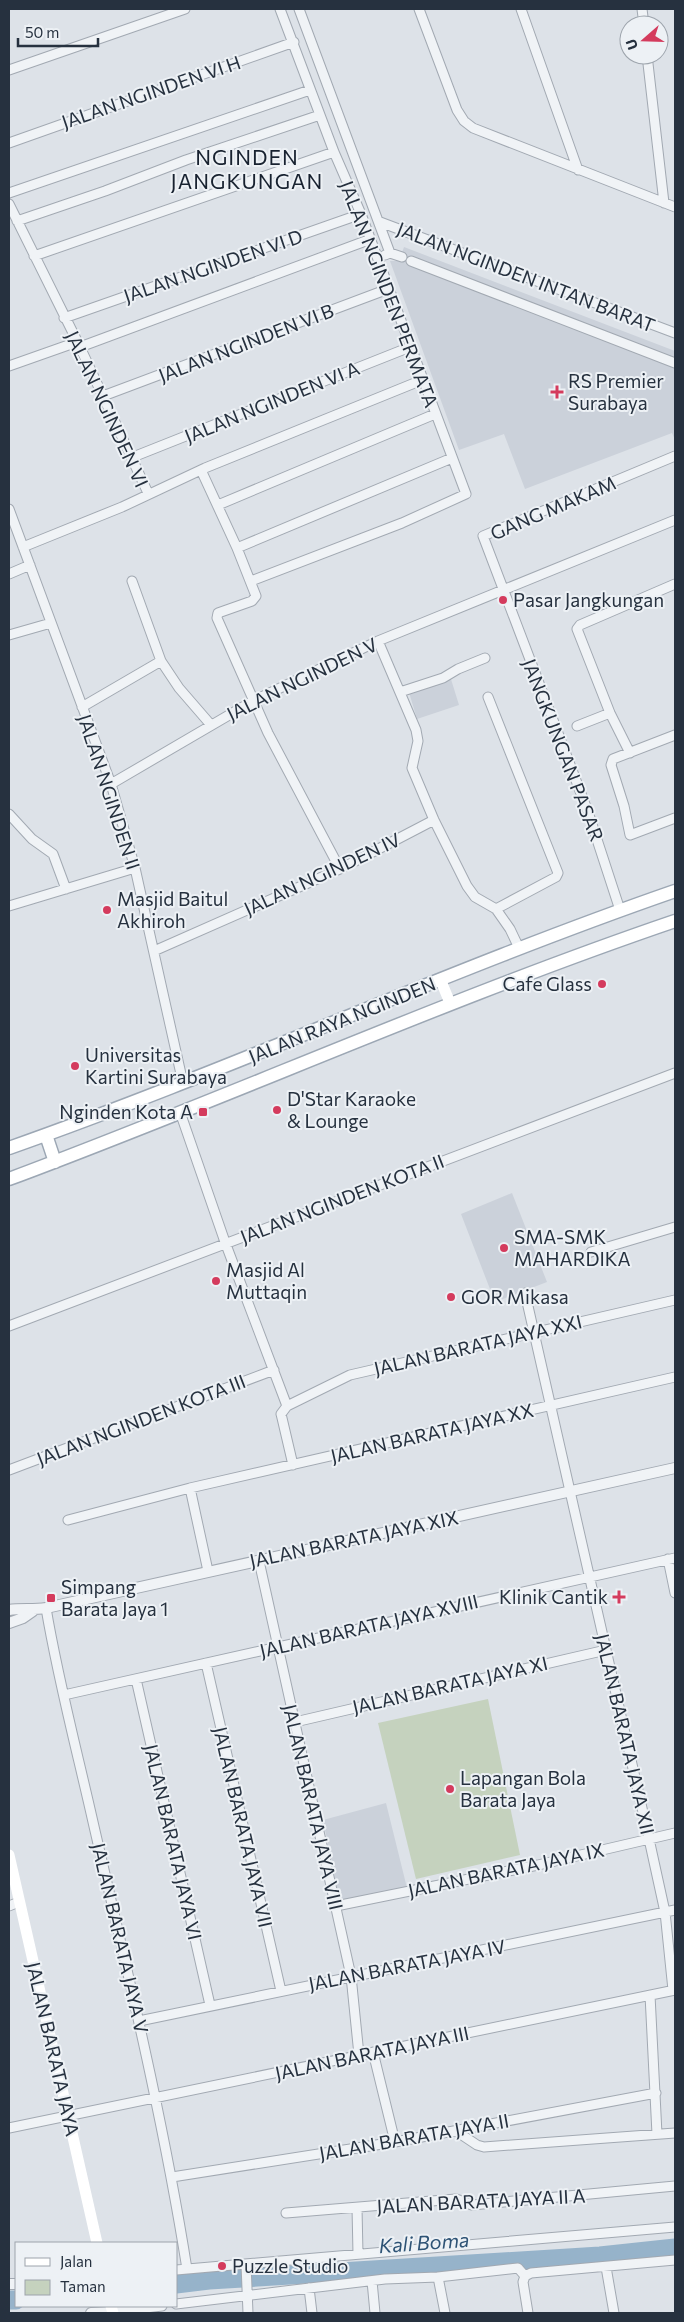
<svg xmlns="http://www.w3.org/2000/svg" width="684" height="2322" font-family="Commissioner,sans-serif">
<rect width="100%" height="100%" fill="#dde2e8"/>
<path fill="#cbd1da" d="M404 247 675 351V440L672 433 525 489 504 434 459 450 390 261H399Z
M450 676 459 705 417 719 408 689Z
M512 1193 547 1282 495 1302 461 1214Z
M386 1803 407 1888 340 1902 323 1820Z"/>
<path fill="#c5d2be" d="M488 1699 520 1855 416 1879 378 1723Z"/>
<g fill="none" stroke-linecap="round" stroke-linejoin="round">
<path stroke="#96b3ca" stroke-width="19" d="M176 2284 209 2280 600 2256 675 2248
M9 2300H16"/>
<g stroke="#a2a9b2" stroke-width="11">
<path id="minor" d="M299 9 390 253
M419 9 457 110 464 121 473 128 675 207
M521 9 578 170
M642 9 644 25
M647 55 664 203
M9 70 185 9
M9 143 294 42
M9 193 310 90
M9 204 80 347 148 493
M17 221 105 191 186 160 320 115
M380 222 675 333
M385 255 390 253 402 257
M34 256 334 152
M411 261 675 363
M64 318 361 214
M80 347 371 239
M9 366 77 342
M103 396 388 289
M133 457 410 347
M201 470 237 548 256 596 252 601 218 613 217 618 268 733 340 869
M218 505 435 414
M9 509 111 784 135 868 183 1083
M23 547 122 507 205 468 422 380
M237 548 452 458
M9 574 30 565
M132 581 161 661 179 688 211 725
M251 581 402 523 466 494 361 214 334 152 280 9
M9 635 51 623
M378 641 416 730 418 741 412 768 434 820 467 886 475 897 496 909 510 929 519 948
M400 692 443 678 458 669 485 658
M488 697 558 873 556 877 496 909
M82 707 161 661
M577 726 610 713
M675 735 613 759 611 765 624 806 630 835 675 818
M630 753 610 713 577 629 580 625 675 584
M111 784 253 701 378 641 675 520
M9 814 32 839 53 854 66 889
M9 906 135 868
M620 910 588 812 483 536 675 456
M154 951 340 869 434 820
M180 1112 225 1242 287 1406 281 1414 282 1418 293 1465
M591 1252 675 1227
M525 1293 649 1839 665 1912 673 1990
M9 1326 675 1073
M287 1406 350 1375 675 1300
M9 1470 274 1370
M190 1488 208 1571
M68 1520 190 1488 675 1377
M668 1559 675 1593
M259 1561 351 1976 359 2055
M46 1608C58 1680 77 1751 93 1822 127 1970 163 2118 187 2269
M206 1663 281 1991
M136 1679 210 2005
M64 1695 675 1558
M295 1722 606 1650
M9 1906 19 1902
M336 1906 538 1865 675 1833
M650 1995 657 2134
M139 2021 675 1910
M373 2052 395 2142
M9 2128 675 1990
M456 2131 477 2145 484 2147 675 2133
M172 2177 395 2142 656 2093
M357 2208 358 2254
M286 2213 456 2199 472 2205 675 2186
M246 2264 248 2313
M606 2267 614 2313
M176 2270 675 2227
M525 2276 531 2273 675 2260
M525 2276 523 2282 528 2313
M438 2277 445 2313
M372 2281 375 2313
M309 2288 312 2313
M176 2304 385 2279 438 2277 518 2268 525 2276
M112 2312 162 2306"/>
</g>
<g stroke="#a2a9b2" stroke-width="12">
<path id="tertiary" d="M9 1610C21 1608 33 1610 46 1608L675 1468
M9 1623 23 1618 33 1611
M9 2284H16
M91 2313 112 2312"/>
</g>
<g stroke="#9ca7b4" stroke-width="15">
<path id="primary" d="M46 1135 55 1162
M9 1148C233 1069 450 969 675 891
M9 1179C232 1096 449 998 675 921"/>
</g>
<use href="#minor" stroke="#f0f3f6" stroke-width="9"/>
<use href="#tertiary" stroke="#f0f3f6" stroke-width="10"/>
<path stroke="#fff" stroke-width="11" d="M441 981 450 1003
M9 1855 97 2243
M111 2306 113 2313"/>
<use href="#primary" stroke="#fff" stroke-width="12"/>
</g>
<g fill="#d43b5d" stroke="#edf1f5" stroke-width="2">
<path d="M554.5 384.5h5v5h5v5h-5v5h-5v-5h-5v-5h5z"/>
<circle cx="503" cy="600" r="5"/>
<circle cx="107" cy="910" r="5"/>
<circle cx="602" cy="984" r="5"/>
<circle cx="75" cy="1066" r="5"/>
<circle cx="277" cy="1110" r="5"/>
<rect x="198" y="1107" width="10" height="10" rx="2.5"/>
<circle cx="504" cy="1248" r="5"/>
<circle cx="216" cy="1281" r="5"/>
<circle cx="451" cy="1297" r="5"/>
<path d="M616.5 1589.5h5v5h5v5h-5v5h-5v-5h-5v-5h5z"/>
<rect x="46" y="1593" width="10" height="10" rx="2.5"/>
<circle cx="450" cy="1789" r="5"/>
<circle cx="222" cy="2266" r="5"/>
</g>
<g text-anchor="middle" stroke-width="4" stroke-linejoin="round" paint-order="stroke">
<g font-size="19" fill="#26313f" stroke="#edf1f5">
<text transform="translate(151 92) rotate(-19)" y="7">JALAN NGINDEN VI H</text>
<text transform="translate(213 266) rotate(-19)" y="7">JALAN NGINDEN VI D</text>
<text transform="translate(526 277) rotate(21)" y="7">JALAN NGINDEN INTAN BARAT</text>
<text transform="translate(389 294) rotate(69)" y="7">JALAN NGINDEN PERMATA</text>
<text transform="translate(246 343) rotate(-21)" y="7">JALAN NGINDEN VI B</text>
<text transform="translate(272 402) rotate(-22)" y="7">JALAN NGINDEN VI A</text>
<text transform="translate(107 409) rotate(65)" y="7">JALAN NGINDEN VI</text>
<text transform="translate(553 508) rotate(-23)" y="7">GANG MAKAM</text>
<text transform="translate(302 679) rotate(-26)" y="7">JALAN NGINDEN V</text>
<text transform="translate(563 750) rotate(69)" y="7">JANGKUNGAN PASAR</text>
<text transform="translate(109 792) rotate(72)" y="7">JALAN NGINDEN II</text>
<text transform="translate(322 874) rotate(-25)" y="7">JALAN NGINDEN IV</text>
<text transform="translate(342 1020) rotate(-22)" y="7">JALAN RAYA NGINDEN</text>
<text transform="translate(342 1199) rotate(-21)" y="7">JALAN NGINDEN KOTA II</text>
<text transform="translate(478 1345) rotate(-13)" y="7">JALAN BARATA JAYA XXI</text>
<text transform="translate(141 1420) rotate(-21)" y="7">JALAN NGINDEN KOTA III</text>
<text transform="translate(432 1433) rotate(-13)" y="7">JALAN BARATA JAYA XX</text>
<text transform="translate(354 1539) rotate(-12)" y="7">JALAN BARATA JAYA XIX</text>
<text transform="translate(369 1626) rotate(-13)" y="7">JALAN BARATA JAYA XVIII</text>
<text transform="translate(450 1685) rotate(-13)" y="7">JALAN BARATA JAYA XI</text>
<text transform="translate(625 1734) rotate(77)" y="7">JALAN BARATA JAYA XII</text>
<text transform="translate(313 1807) rotate(77)" y="7">JALAN BARATA JAYA VIII</text>
<text transform="translate(243 1827) rotate(77)" y="7">JALAN BARATA JAYA VII</text>
<text transform="translate(173 1842) rotate(77)" y="7">JALAN BARATA JAYA VI</text>
<text transform="translate(506 1870) rotate(-12)" y="7">JALAN BARATA JAYA IX</text>
<text transform="translate(120 1938) rotate(77)" y="7">JALAN BARATA JAYA V</text>
<text transform="translate(407 1965) rotate(-11)" y="7">JALAN BARATA JAYA IV</text>
<text transform="translate(53 2049) rotate(77)" y="7">JALAN BARATA JAYA</text>
<text transform="translate(372 2053) rotate(-12)" y="7">JALAN BARATA JAYA III</text>
<text transform="translate(414 2137) rotate(-10)" y="7">JALAN BARATA JAYA II</text>
<text transform="translate(481 2201) rotate(-3)" y="7">JALAN BARATA JAYA II A</text>
</g>
<g font-size="19" fill="#26313f" stroke="#edf1f5" text-anchor="start">
<text x="568" y="388">RS Premier<tspan x="568" dy="22">Surabaya</tspan></text>
<text x="513" y="607">Pasar Jangkungan</text>
<text x="117" y="906">Masjid Baitul<tspan x="117" dy="22">Akhiroh</tspan></text>
<text x="592" y="991" text-anchor="end">Cafe Glass</text>
<text x="85" y="1062">Universitas<tspan x="85" dy="22">Kartini Surabaya</tspan></text>
<text x="287" y="1106">D'Star Karaoke<tspan x="287" dy="22">&amp; Lounge</tspan></text>
<text x="193" y="1119" text-anchor="end">Nginden Kota A</text>
<text x="514" y="1244">SMA-SMK<tspan x="514" dy="22">MAHARDIKA</tspan></text>
<text x="226" y="1277">Masjid Al<tspan x="226" dy="22">Muttaqin</tspan></text>
<text x="461" y="1304">GOR Mikasa</text>
<text x="61" y="1594">Simpang<tspan x="61" dy="22">Barata Jaya 1</tspan></text>
<text x="608" y="1604" text-anchor="end">Klinik Cantik</text>
<text x="460" y="1785">Lapangan Bola<tspan x="460" dy="22">Barata Jaya</tspan></text>
<text x="232" y="2273">Puzzle Studio</text>
</g>
<g font-size="20" font-style="italic" fill="#2e5375" stroke="#edf1f5">
<text transform="translate(424 2243) rotate(-4)" y="7">Kali Boma</text>
</g>
<g font-size="21" letter-spacing="1" fill="#182230" stroke="#edf1f5">
<text x="247" y="165">NGINDEN<tspan x="247" dy="24">JANGKUNGAN</tspan></text>
</g>
</g>
<rect width="684" height="2322" fill="none" stroke="#26313f" stroke-width="20"/>
<rect x="15" y="2242" width="162" height="65" fill="#edf1f5" stroke="#9da4ac"/>
<rect x="25" y="2258" width="25" height="8" fill="#ffffff" stroke="#9da4ac"/>
<text x="60" y="2267" font-size="15" fill="#26313f">Jalan</text>
<rect x="25" y="2280" width="25" height="15" fill="#c5d2be" stroke="#9da4ac"/>
<text x="60" y="2292" font-size="15" fill="#26313f">Taman</text>
<g transform="translate(644 40) rotate(250)"><circle r="24" fill="#edf1f5" stroke="#9da4ac"/>
<path d="M0-4L9 19L0 12L-9 19Z" fill="#d43b5d"/>
<text y="-8" font-size="14" font-weight="bold" text-anchor="middle" fill="#26313f">U</text>
</g>
<path d="M18 38v8h80v-8" fill="none" stroke="#26313f" stroke-width="2.5"/>
<text x="25" y="38" font-size="15" fill="#26313f" stroke="#edf1f5" stroke-width="4" paint-order="stroke">50 m</text>
</svg>
